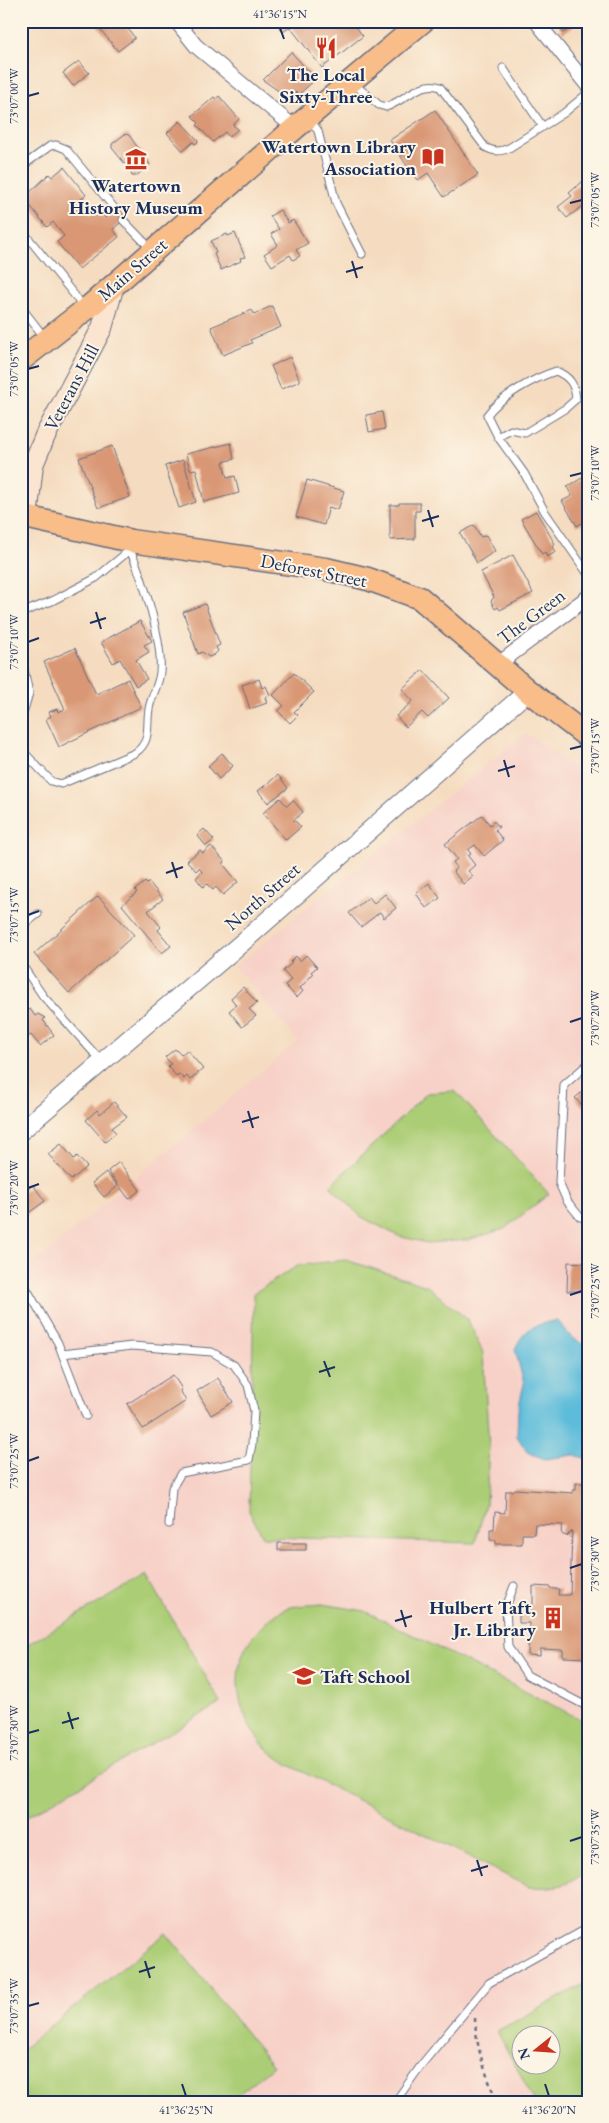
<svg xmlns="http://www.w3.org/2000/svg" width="609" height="2123" font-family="'EB Garamond',serif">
<rect width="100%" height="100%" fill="#fcf5e5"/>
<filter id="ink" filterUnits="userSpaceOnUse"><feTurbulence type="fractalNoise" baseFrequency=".02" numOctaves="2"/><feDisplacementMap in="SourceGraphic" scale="10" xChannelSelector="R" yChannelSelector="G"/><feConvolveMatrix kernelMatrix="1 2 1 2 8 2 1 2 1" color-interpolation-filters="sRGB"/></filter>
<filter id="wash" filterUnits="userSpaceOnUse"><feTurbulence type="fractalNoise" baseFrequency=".0096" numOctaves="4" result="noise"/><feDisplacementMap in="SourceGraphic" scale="20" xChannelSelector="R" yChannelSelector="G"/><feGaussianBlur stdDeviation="1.12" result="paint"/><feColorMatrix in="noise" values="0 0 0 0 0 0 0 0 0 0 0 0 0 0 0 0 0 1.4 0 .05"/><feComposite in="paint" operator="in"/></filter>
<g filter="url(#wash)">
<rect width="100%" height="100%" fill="#f5dcc0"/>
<path fill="#f7d1c8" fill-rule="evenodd" d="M526 733 588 777V2102H21V1316L40 1299 23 1272 298 1041 234 966ZM522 2036H552V2066H522Z"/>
<path fill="#abcd75" stroke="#637e6a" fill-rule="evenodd" d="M455 1091 549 1194 504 1229 467 1240 427 1243 398 1236 360 1216 330 1186 427 1093Z
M346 1260 427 1286 468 1320 483 1353 489 1446 486 1504 475 1543 263 1537 249 1511 254 1293 299 1265Z
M147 1575 221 1703 21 1820V1648Z
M322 1604 365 1611 588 1723V1870C568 1887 554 1888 529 1887L287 1764C280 1759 272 1754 266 1748 237 1718 226 1667 255 1634 265 1622 276 1612 291 1607 301 1605 312 1605 322 1604Z
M166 1933 273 2066 229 2102H21V2050Z
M588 1982V2102H535L497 2031ZM522 2036H552V2066H522Z"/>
<path fill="#5cbcda" stroke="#3c769c" d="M557 1320 572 1338 588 1346V1459L574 1455 545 1459 527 1452 517 1436 518 1410 524 1384 515 1349C526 1326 534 1326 557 1320Z"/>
<g id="blocks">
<path fill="#d99774" d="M98 21H122L135 38 118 51 95 23Z
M275 21H351L363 36 322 68 290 27 283 32Z
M563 21H572L574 26 563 33 558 24Z
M291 52 316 79 298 95 296 92 290 99 263 80Z
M79 61 89 73 73 86 63 73Z
M219 96 239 119 233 125 238 129 229 137 225 132 213 142 197 125 199 123 192 116 214 97 216 99Z
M435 110 478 175 444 197 428 173 418 180 414 174 413 175 390 140Z
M180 121 197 139 198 142 195 144 193 142 183 151 167 133Z
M125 134 129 135 150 165 136 176H132L130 170 112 148V144Z
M64 167 86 195 80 200 91 214 98 209 105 218 117 208 126 218 113 229 119 237 79 269 57 242 64 236 53 222 47 227 24 198 49 174 52 177Z
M588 177V202L567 218 558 207 572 196 569 193Z
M280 210 288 223 293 220 308 243 296 250 300 256 293 260 290 255 272 266 264 254 278 245 271 234 279 229 270 216Z
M235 233 245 257 240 258 241 261 221 270 214 254 216 253 211 241 227 234 228 236Z
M272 306 281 327 250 340 252 343 223 355 211 327 252 310 254 314Z
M290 357 300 381 281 389 271 366Z
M382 412 385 429 369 432 366 415Z
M231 443 234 459 223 462 227 478 235 476 239 493 204 502 196 469 190 470 186 454Z
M112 446 130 497 98 508 79 458Z
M183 460 196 502 179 508 165 466Z
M582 478 584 480 588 478V534L582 523 577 526 562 501 572 496 567 487Z
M307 480 344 491 338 510 329 507 324 525 296 517Z
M399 503H420V511H415V539L390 540V505H399Z
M536 511 555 544 553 547 556 552 547 557 545 552 542 554 521 519Z
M474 525 481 537 486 535 495 551 477 563 460 533Z
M513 555 533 593 500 610 498 607 495 609 491 601 494 597 481 572Z
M205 604 220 645 216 647 218 651 214 655 209 657 202 652 198 654 183 612Z
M140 621 152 641 144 645 149 652 136 660 147 679 136 686 120 659 113 663 101 642Z
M75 648 96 694 128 679 141 707 59 747 46 719 51 716 49 712 57 709 58 712 65 709 44 662Z
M423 670 449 698 428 718 422 712 406 727 396 716 413 701 402 689Z
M294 673 314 692 294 712 298 715 290 723 278 711 284 706 273 695Z
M259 679 262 688 266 686 270 695 265 697 267 703 250 709 242 685Z
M222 753 233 766 219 779 208 766Z
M278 775 288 788 268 803 258 791Z
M280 798 287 806 293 800 303 812 294 820 301 827 286 840 263 813Z
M482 815 490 825 494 821 499 827 495 830 503 840 484 856 475 845 468 850 471 854 468 856 475 865 468 871 473 876 463 884 453 871 457 868 453 862 457 859 445 844Z
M204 829 214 840 206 846 197 835Z
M211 846 225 862 223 864 238 882 223 895 216 887 213 890 207 884 203 887 196 878 202 872 199 868 196 871 187 861 200 850 203 853Z
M145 882 147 884 149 882 163 899 148 911 161 927 158 930 171 946 162 953 122 905 137 892 135 890Z
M429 883 440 898 426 908 416 893Z
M385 894 396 908 384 918 380 912 361 927 349 913 369 897 374 903Z
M98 896 134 935 69 993 34 954Z
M306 955 317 967 311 972 313 974 300 988 303 991 297 998 285 985 291 980 283 971 292 963 290 962 296 956 300 961Z
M243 987 257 1003 249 1009 256 1016 242 1027 229 1011 236 1005 231 998Z
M22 1008 26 1012 30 1009 35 1016 38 1014 45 1018 43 1020 54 1035 40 1046 31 1035 28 1037 21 1030 23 1025 21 1023Z
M175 1049 181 1055 187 1050 203 1069 190 1080 187 1076 184 1079 179 1074 176 1076 168 1066 171 1064 165 1057Z
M588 1087V1112L575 1098Z
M114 1102 127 1117 112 1128 116 1133 105 1142 86 1120 97 1110 100 1114Z
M61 1144 74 1159 77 1156 87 1167 71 1180 48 1154Z
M119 1162 140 1190 129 1199 108 1171Z
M106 1172 118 1186 104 1197 92 1183Z
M33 1185 45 1201 23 1217 25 1219 21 1221V1194Z
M568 1262 588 1263V1291H567Z
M173 1375 182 1389 180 1390 186 1401 143 1429 127 1404Z
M218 1378 233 1402 211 1415 197 1391Z
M576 1483H586V1491H588V1658L563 1657V1650L540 1649V1656L528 1655 529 1623H519V1613H524V1605H533V1586L550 1587 552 1589H559L558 1595H570L572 1531 567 1536 563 1535 561 1532 563 1525 535 1524 534 1534H522V1544H496V1540H490V1529H494L495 1512 505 1513 506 1491H513L515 1489 573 1493V1490H576Z
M278 1543H306V1550H278Z"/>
</g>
</g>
<g filter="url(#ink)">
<use href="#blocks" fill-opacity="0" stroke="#676c80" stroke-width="1"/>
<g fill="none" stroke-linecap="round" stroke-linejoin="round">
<g stroke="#676c80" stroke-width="9">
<path id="service" d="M503 68 543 127
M354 84 379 105 386 107C404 101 421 80 440 87L485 147C494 152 500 152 509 148L564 113 588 93
M310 119 318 131 336 203 362 254
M21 167 50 146 56 145 66 149 115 209
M123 220 151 249
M21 229 84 307
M21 307 45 338
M498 437 511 430 525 433 566 408 576 399C575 385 570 377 556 371 534 378 500 397 487 415L498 437 524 473 545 512 588 574
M21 613 52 601 96 578 130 550V546
M21 656 29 693 21 720
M21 749 51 781 61 784 135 753C152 741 146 727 149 709 151 696 159 685 160 672 163 641 143 578 130 550
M21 927 38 914
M21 961 24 968 43 996 102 1062
M588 1064 564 1085 559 1183 567 1201 580 1217 588 1218
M21 1279 58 1343 86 1416
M62 1354 132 1346 212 1352 234 1365 248 1385 254 1411 252 1444 249 1460 181 1473 172 1488 169 1524
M514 1586 506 1607 508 1647 527 1675 588 1707
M395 2102 422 2064 489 1983 588 1928"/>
</g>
<g stroke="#676c80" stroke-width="16">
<path id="minor" d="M176 21 196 46 295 128
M536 21 588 86
M497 665 588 597"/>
</g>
<g stroke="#676c80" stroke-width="20">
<path id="tertiary" d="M21 1131 244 941 528 691"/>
</g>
<g stroke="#676c80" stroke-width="22">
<path id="secondary" d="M27 518 33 465 45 436 102 328 114 285"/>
</g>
<g stroke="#676c80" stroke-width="25">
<path id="primary" d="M21 360 90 306 295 128 423 21
M21 516 131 541 326 569 368 579 420 598 528 691 588 737"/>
</g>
<path stroke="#676c80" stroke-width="2.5" stroke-dasharray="4 4" stroke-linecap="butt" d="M475 2018C476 2049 486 2074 497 2102"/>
<use href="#service" stroke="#fff" stroke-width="7"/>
<use href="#minor" stroke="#fff" stroke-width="14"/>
<use href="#tertiary" stroke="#fff" stroke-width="18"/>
<use href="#secondary" stroke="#fce5d0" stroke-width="20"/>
<use href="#primary" stroke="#f8bd89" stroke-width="22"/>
</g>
</g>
<path fill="none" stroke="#1b2f5e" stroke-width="2" d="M280 28 284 39M28 96 39 93M570 203 582 200M352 261 357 278M346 272 363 267M28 369 39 366M570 476 582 473M428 510 433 527M422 521 439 516M96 612 101 629M90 623 106 618M28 642 39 638M570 749 582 746M504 760 509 777M498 771 515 766M172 862 177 878M166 873 183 867M28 915 39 911M570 1022 582 1018M248 1111 253 1128M242 1122 259 1117M28 1188 39 1184M570 1295 582 1291M324 1361 330 1377M319 1372 335 1367M28 1461 39 1457M570 1568 582 1564M401 1610 406 1627M395 1621 412 1616M68 1712 73 1729M62 1723 79 1718M28 1733 39 1730M570 1841 582 1837M477 1860 482 1876M471 1871 488 1866M145 1961 150 1978M139 1972 155 1967M28 2006 39 2003M182 2084 186 2096M545 2084 549 2096"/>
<defs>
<g id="restaurant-bare" transform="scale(1.725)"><path d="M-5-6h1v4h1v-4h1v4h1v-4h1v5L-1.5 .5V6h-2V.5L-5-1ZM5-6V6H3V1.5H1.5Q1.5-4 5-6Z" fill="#c8321e" stroke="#fcf5e5" stroke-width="2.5" paint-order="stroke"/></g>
<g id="library-bare" transform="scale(1.725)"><path d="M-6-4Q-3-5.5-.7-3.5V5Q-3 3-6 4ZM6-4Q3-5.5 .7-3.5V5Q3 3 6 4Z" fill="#c8321e" stroke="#fcf5e5" stroke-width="2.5" paint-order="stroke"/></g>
<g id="museum-bare" transform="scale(1.725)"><path d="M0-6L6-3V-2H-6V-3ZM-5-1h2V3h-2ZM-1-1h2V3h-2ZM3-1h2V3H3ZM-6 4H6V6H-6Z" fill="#c8321e" stroke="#fcf5e5" stroke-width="2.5" paint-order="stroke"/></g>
<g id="building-bare" transform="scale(1.725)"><path d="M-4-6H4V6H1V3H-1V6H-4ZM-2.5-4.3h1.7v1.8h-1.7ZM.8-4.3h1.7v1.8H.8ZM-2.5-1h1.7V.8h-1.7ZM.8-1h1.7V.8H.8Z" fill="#c8321e" stroke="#fcf5e5" stroke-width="2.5" paint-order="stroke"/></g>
<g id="school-bare" transform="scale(1.725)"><path d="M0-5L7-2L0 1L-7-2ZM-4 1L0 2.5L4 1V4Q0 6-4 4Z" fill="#c8321e" stroke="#fcf5e5" stroke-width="2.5" paint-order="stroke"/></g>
</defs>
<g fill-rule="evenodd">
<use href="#restaurant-bare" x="326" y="48"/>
<use href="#library-bare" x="433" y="157"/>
<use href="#museum-bare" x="136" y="159"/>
<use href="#building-bare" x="553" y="1618"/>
<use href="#school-bare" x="304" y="1676"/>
</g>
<g text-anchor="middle" stroke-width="4" stroke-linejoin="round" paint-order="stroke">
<g font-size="19" font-weight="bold" fill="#1b2f5e" stroke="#fcf5e5">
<text x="326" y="81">The Local<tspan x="326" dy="22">Sixty-Three</tspan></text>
<text x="416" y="153" text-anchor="end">Watertown Library<tspan x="416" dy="22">Association</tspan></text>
<text x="136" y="192">Watertown<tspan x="136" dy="22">History Museum</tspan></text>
<text x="536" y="1614" text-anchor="end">Hulbert Taft,<tspan x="536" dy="22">Jr. Library</tspan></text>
<text x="320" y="1683" text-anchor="start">Taft School</text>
</g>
<g font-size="19" fill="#1b2f5e" stroke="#fcf5e5">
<text transform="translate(132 269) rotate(-41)" y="7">Main Street</text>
<text transform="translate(71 387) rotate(-62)" y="7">Veterans Hill</text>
<text transform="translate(314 570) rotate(11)" y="7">Deforest Street</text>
<text transform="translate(531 616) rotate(-37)" y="7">The Green</text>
<text transform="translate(262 896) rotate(-41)" y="7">North Street</text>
</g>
</g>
<rect width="609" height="2123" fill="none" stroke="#fcf5e5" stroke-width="55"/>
<g transform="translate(536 2050) rotate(253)"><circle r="24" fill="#fcf5e5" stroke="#a2a6af"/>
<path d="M0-4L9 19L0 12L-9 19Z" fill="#c8321e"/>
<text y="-8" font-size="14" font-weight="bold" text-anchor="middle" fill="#1b2f5e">N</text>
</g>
<rect x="28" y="28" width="554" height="2068" fill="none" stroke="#1b2f5e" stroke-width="2"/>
<g font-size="12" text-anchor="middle" fill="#1b2f5e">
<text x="280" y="18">41°36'15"N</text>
<text transform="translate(14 96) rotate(-90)" y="4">73°07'00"W</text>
<text transform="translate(595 200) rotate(-90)" y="4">73°07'05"W</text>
<text transform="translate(14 369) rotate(-90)" y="4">73°07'05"W</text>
<text transform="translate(595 473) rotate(-90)" y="4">73°07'10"W</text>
<text transform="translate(14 642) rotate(-90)" y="4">73°07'10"W</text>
<text transform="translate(595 746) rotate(-90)" y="4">73°07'15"W</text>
<text transform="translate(14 915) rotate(-90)" y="4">73°07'15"W</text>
<text transform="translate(595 1018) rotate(-90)" y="4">73°07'20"W</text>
<text transform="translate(14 1188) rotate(-90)" y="4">73°07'20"W</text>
<text transform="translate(595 1291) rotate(-90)" y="4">73°07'25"W</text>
<text transform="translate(14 1461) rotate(-90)" y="4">73°07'25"W</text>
<text transform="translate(595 1564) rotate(-90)" y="4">73°07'30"W</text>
<text transform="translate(14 1733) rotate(-90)" y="4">73°07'30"W</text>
<text transform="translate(595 1837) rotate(-90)" y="4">73°07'35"W</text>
<text transform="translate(14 2006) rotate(-90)" y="4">73°07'35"W</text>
<text x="186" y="2114">41°36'25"N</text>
<text x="549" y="2114">41°36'20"N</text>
</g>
</svg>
